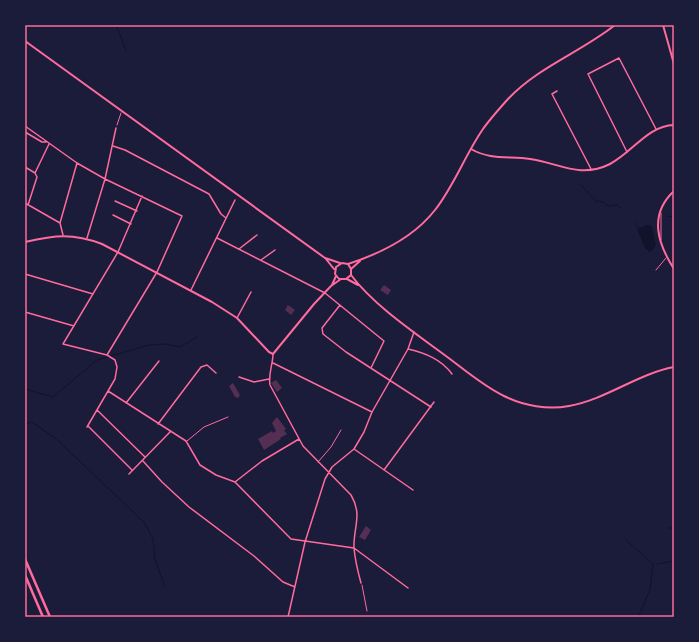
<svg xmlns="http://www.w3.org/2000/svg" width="699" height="642" font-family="Karla,sans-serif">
<rect width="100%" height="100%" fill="#1b1b3a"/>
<path fill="#12122b" d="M647 225 652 226 656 246 650 252 645 248 637 229Z"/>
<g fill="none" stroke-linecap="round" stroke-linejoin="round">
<path stroke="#12122b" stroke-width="1" d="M116 25 126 50
M581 185 596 201 603 202 608 206 617 205 621 208
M667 216 674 217
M635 223 638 228
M25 389 53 397 97 360 149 345 166 344 180 347 197 337
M25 424 32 422 55 438 144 522 153 539 155 559 165 587
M668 528H674
M626 540 653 564 650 590 638 617
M657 564 674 561"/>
</g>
<path fill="#542f53" d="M384 285 391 290 388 295 380 290Z
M288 305 295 310 291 315 285 310Z
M276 380 282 388 277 392 271 383Z
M233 383 240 395 238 398 235 397 229 386Z
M277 417 286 429 284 430 287 434 280 438 281 439 264 450 258 439 272 431 273 433 276 431 272 423Z
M366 526 371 530 365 540 359 537Z"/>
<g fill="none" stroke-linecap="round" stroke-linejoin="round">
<path stroke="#ff6b9d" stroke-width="1" d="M117 125 121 113
M362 585 367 611"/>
<path stroke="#ff6b9d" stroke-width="1" d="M661 213V240
M656 270 666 258
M187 441 204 427 228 417
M318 462 331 447 341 430"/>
<path stroke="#ff6b9d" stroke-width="1.5" d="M557 91 552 94 591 169
M25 126 77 163 105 179 182 216 157 272 107 355 63 344 118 252 142 196
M25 132 42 142H46
M113 146 125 150 209 194 221 214 226 218
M627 152 588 74 619 58 656 129
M25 167 35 173 37 177 28 205
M35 173 49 144
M115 201 137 211
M25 203 60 223
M113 215 131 224
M63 235 60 223 77 163
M87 238 105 179 116 128
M217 238 325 293 384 341 371 368
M239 249 257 235
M261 260 275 250
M25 274 93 294
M191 290 235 200
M340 305 322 328 323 334 346 352 431 407
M25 312 74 326
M237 318 251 292
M408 349C425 353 441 359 452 374
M273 354C273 364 268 374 270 385L303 446 351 495C363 515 353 528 354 548 355 560 358 572 361 583
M273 363 372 412
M239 377 254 382 269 379
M108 391 186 441 200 465 216 475 235 482 291 539 354 548 408 588
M126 403 159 361
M97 410 145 457
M158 424 201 367 207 365 216 373
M88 426 132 470
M87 427 115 379 117 367 115 360 107 355
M354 449 413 490
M143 461 162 482 189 507 254 556 283 582 295 587
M384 470 434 402
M129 474 170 432
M235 482 262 461 299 439
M288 617 305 542 325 479 332 467 354 449 364 432 372 412 408 349 414 332"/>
<path stroke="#ff6b9d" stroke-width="2" d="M663 25 674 64
M471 149C490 160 509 156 530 159 559 163 580 179 610 164 633 152 647 126 674 125
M674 191C648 215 658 244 674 269
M25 242C55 235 73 233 102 244L212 302 237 318 269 352 273 354 314 304 331 286 341 279
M348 264C379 254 414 237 435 210 454 186 465 155 483 129 490 119 499 109 508 99 538 67 581 52 615 25
M351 269 360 261
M332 285 336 276"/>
<path stroke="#ff6b9d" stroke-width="2" d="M25 41 325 258 340 263
M326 259 334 269
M351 275 346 279H339L335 274 336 267 342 263 348 264 351 269V275C374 306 418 335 450 359 467 372 485 387 504 396 524 406 548 410 569 406 607 399 637 374 674 367
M347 279 358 285"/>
<path stroke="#ff6b9d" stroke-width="2.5" d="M25 559 50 617
M25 575 43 617"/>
</g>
<rect width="699" height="642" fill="none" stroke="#1b1b3a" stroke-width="52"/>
<rect x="26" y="26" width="647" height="590" fill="none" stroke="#ff6b9d" stroke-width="1.5"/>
</svg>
